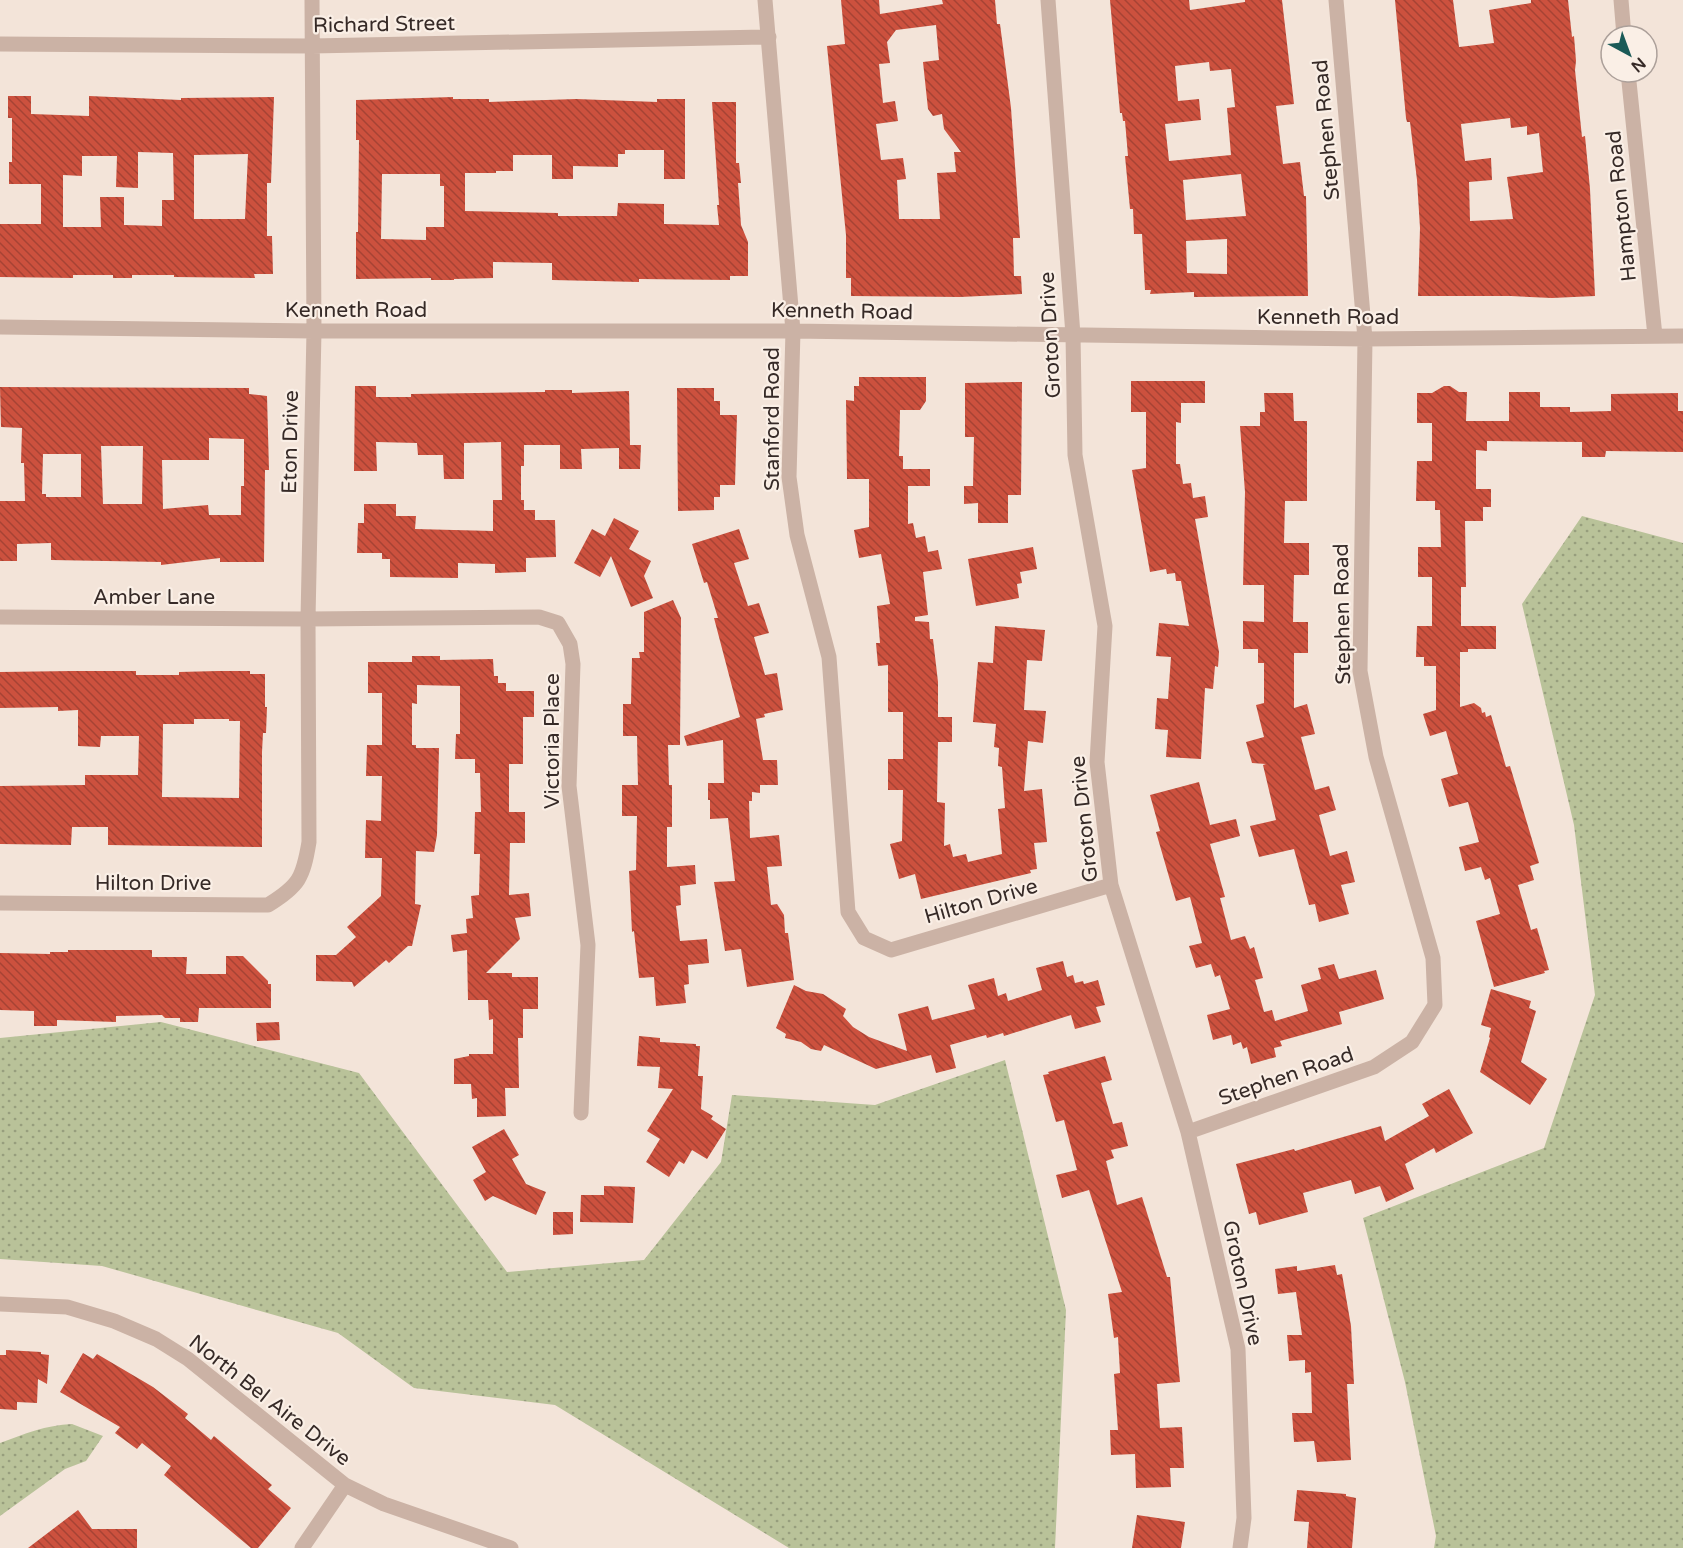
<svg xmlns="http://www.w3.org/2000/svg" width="1683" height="1548" font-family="'Varela Round',sans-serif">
<defs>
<pattern id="green-dots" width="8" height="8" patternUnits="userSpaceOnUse" patternTransform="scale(1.5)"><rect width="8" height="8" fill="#b9c299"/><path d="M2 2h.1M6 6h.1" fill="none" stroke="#979e7d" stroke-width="1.8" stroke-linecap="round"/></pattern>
<pattern id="building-back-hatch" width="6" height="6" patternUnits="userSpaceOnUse" patternTransform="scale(1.5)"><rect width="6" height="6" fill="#cc513e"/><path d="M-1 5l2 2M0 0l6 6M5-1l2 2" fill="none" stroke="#a64334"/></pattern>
</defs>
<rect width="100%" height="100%" fill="#f3e4d9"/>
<path fill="url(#green-dots)" d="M1582 516 1683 543V1548H1434L1436 1536 1405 1382 1363 1218 1544 1148 1595 995 1574 825 1522 604Z
M161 1022 359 1073 507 1272 644 1260 721 1162 732 1095 875 1105 1005 1060 1066 1310 1055 1548H789L555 1405 414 1388 338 1333 102 1266 0 1259V1038Z
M72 1424 103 1436 86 1461 65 1469 0 1516V1443C24 1434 46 1425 72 1424Z"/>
<path fill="url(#building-back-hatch)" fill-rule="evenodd" d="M841 0H879L880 14 943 4 942 0H995L997 24H1000L1011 108 1020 238H1013L1014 276H1021L1022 294 960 297 851 296V278H846V235L827 46 845 44ZM936 25 939 60 923 62 928 109 933 116 942 114 944 129 961 152H954L956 172 937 173 940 219H899L897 180 906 179 903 158 881 160 876 124 898 121 895 101 883 103 879 64 890 63 887 42 896 30Z
M1110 0H1189L1190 10 1245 2V0H1282L1294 104 1276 106 1283 164 1300 162 1304 196H1306L1308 296 1194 297V292L1150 294 1151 290H1145L1142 234H1134L1133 209H1130L1125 156H1128L1125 121H1123L1122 113H1120ZM1209 62 1210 71 1231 69 1235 107 1227 108 1231 155 1169 161 1165 124 1201 120 1199 99 1178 101 1175 66ZM1241 174 1246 216 1186 220 1183 180ZM1227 239V274L1187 273 1186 241Z
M1395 0H1453L1459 47 1494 43 1489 10 1531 3V0H1568L1572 37 1574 36 1576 61 1575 70 1582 137 1585 136 1590 189 1595 296 1552 298 1511 296H1418L1420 228 1417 180 1410 122H1407L1406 118ZM1510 118 1511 128 1527 126V135L1539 133 1543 172 1507 177 1513 219 1470 221 1469 182 1492 180 1491 158 1465 161 1461 124Z
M8 96H31V114L89 116V96L181 100V98L274 97 271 183H267V236H272L273 274H254L255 278 174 277V275H132V278H113V275H73V278L0 277V224H41V184H9V162H12V118H8ZM138 152 173 153 174 200H162V226L124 225V197H100L101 227H63V175L82 176V156H117L116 187 138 188ZM248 154 245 219H194V155Z
M453 97V99H489V102L576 99 657 102V99H685V179H664V150H625V154H618V167L573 166V179H552V155H513V171H496V173H465V211L558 213V216H617L618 203 664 204V224L719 225 717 205H719L712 102H736V163H739L741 183H738L741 225 748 242V276H730V280L639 279V282L552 280V263L493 262V278L454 279V280H431V278L356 279V232H358L359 140H356V100ZM382 174H440V186H444V227H426V240L381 239Z
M859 377H926V401L920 410H900L899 456H903V469H930V486H908V524L913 523 916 538 925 536 928 552 938 550 942 569 923 572 928 615 915 617V621L929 622 930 639H933L938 682V717H952V742H938L937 802 945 803 944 846 950 844 953 857 966 854 968 862 1002 854 998 809 1005 808 1002 767 998 766 999 748 994 747 996 724 973 722 978 662 993 663 995 626 1045 630 1042 661 1027 660 1024 710 1046 711 1043 743 1028 741 1024 791 1042 789 1047 842 1034 843 1037 869 1030 870 1031 873 921 899 915 874 899 879 890 844 902 841 903 790H888V759H903V712H888V665L878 666 876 643H880L877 606 890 604 881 554 859 558 854 530 869 527V479H847L846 400 854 401V386H859Z
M1131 381H1205V403H1181V423L1176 422V464H1180L1183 484 1191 483 1193 498 1205 496 1208 517 1195 519 1219 652 1218 667 1215 666 1213 689 1205 688 1201 759 1166 757 1168 730 1155 729 1157 698 1168 699 1171 657 1156 656 1159 623 1189 626 1181 581H1176L1175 573 1167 574 1166 569 1150 572 1132 470 1146 468V412H1131Z
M1022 382 1021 495H1008V523H978V503L964 504V486H973L974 437H965V383Z
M355 386H376V397H411V394L545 392V390H572V393L629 391 630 445H641L640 469H619V448L581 449 582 469H560V445H524V466H521V500H524V510H535V520H555L556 557 526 558V572L495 573V564L458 563V578L390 577V559H382V553H357L358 523H364V504H396V516H416L415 529 493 531V500H502L501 442 464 443V479H444L443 455H418L417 443 376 442 377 471H354Z
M1444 386H1450L1459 392H1467L1466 421H1509V392H1540V407H1570V412L1611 411V394L1678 393V411H1683V452L1606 451 1605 457H1582V442L1487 441V451L1476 450V489H1491V507H1483V521H1465L1466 587H1461V626H1496V649H1468V652H1460V707L1474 703 1481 708 1482 713 1485 712 1486 717 1491 715 1506 767 1510 766 1539 863 1530 866 1534 880 1518 885 1531 930 1537 928 1549 970 1544 971 1545 973 1494 987 1476 921 1500 914 1490 878 1485 880 1481 867 1465 871 1459 847 1479 842 1468 802 1449 807 1441 779 1458 774 1446 731 1430 736 1423 714 1436 710V666H1424V657H1416L1417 626H1432V577H1418V547H1441L1440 510H1435V501H1416L1417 461H1432V423H1417V393H1432Z
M0 387 249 388V394L267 396 269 470H265L264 562H220V558L161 565V562L51 560V543L17 544V561H0V501H25L24 463H21L22 428 1 427ZM209 438 244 439V486H241V515H209L208 505 163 509 162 460H209ZM101 446H143L142 504H103ZM43 454H81V497H46V494H42Z
M677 388H714V401H720V415H737L735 485H720V497H714V510L678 511Z
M1264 393H1293L1294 421H1307V501H1285L1284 543H1309V575H1294L1293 622H1308V653H1294V708L1307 704 1315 734 1301 737 1315 790 1329 786 1336 810 1319 815 1330 856 1347 851 1355 882 1341 885 1349 914 1319 922 1315 904 1309 905 1294 849 1259 857 1250 826 1276 820 1263 765 1266 764 1252 763 1246 742 1264 737 1256 705 1264 703V663H1258V649H1243V621L1264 622V585H1243L1245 492 1240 426H1260V412H1265Z
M614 518 639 531 629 549 651 561 644 576 653 598 631 607 611 556 600 577 574 563 592 529 605 536Z
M739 529 749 559 734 563 748 606 759 603 769 633 754 637 765 675 777 673 783 710 764 714 765 717 756 719 763 760H777L778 785H760V793L752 792V801H749L750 838 779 835 782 866 767 867 771 905 777 904 784 915 785 933H788L794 980 747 987 741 949 725 951 714 882 735 881 728 818 710 819V800H708V783H724L723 740 687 746 684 736 740 717 714 618H718L707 582 704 583 692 544Z
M1033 547 1037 569 1020 572 1022 583 1017 584 1019 598 976 606 968 559Z
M673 600 681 618 680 745H668L669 785H672V827H667V867L695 865 696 884 680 886 681 905 676 906 680 941 707 939 709 963 688 965 689 984 684 985 686 1003 656 1006 654 977 639 978 634 931 632 932 629 871 636 870 637 816H622V785H638L637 736H623V704H631L632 658H640L639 652H644V612Z
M412 656H440V660L493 659 494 676H498V683H506V691H534V717H523V764H509V812H525V843H510L509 895 529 893 531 916 515 918 520 939 486 973H512V977H538V1009H523V1038H518L519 1088H505L506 1116 477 1117V1098L472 1099 471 1084H454V1059L469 1056V1054H493V1019L489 1020 488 1000H468L467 950 453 952 451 935 467 933 466 919 473 918 471 896 479 895 480 854H474L475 812H481L480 773H475V759H455L456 734H460V686L417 685V704L412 703V745H416V748H439L437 835 434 852 416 851 415 904 421 905 412 946H408L389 963 386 960 354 987 352 982 316 981V955H336L356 937 347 927 381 896 382 858H365L366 820 381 821 382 776H366L367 745H382V693H368V662H412Z
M72 671H136V675H179V672L218 671H250V674H265V707H267L266 733H263L262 752V847L108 845V827H72L71 845 0 844V786L85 785V775H138L139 736H101L100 747 78 746V710L58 711V707L0 708V672ZM194 719H229V721H240L239 798 162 797 163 724H194Z
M1199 782 1210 825 1236 819 1240 836 1210 844 1225 897 1220 898 1231 940 1245 936 1250 949 1254 947 1263 978 1255 980 1264 1012 1272 1010 1275 1021 1308 1011 1301 985 1321 979 1318 968 1334 964 1339 979 1376 970 1384 999 1339 1012 1342 1024 1280 1041 1282 1046 1274 1048 1276 1057 1251 1064 1247 1047 1243 1049 1241 1042 1233 1045 1231 1035 1213 1040 1207 1015 1230 1009 1220 975 1215 977 1211 964 1196 968 1189 946 1202 943 1190 897 1176 901 1156 832 1160 831 1150 795Z
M68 950H152V957H187L186 974H226V956H243L268 981V984H271V1008H199L198 1022H180V1018H165L162 1015 116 1016V1022L57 1020V1026H34V1011L0 1010V953L50 954V952H68Z
M1063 961 1067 977 1073 975 1075 983 1083 981 1084 984 1098 980 1105 1005 1096 1007 1101 1022 1075 1029 1071 1015 1004 1036 1003 1033 987 1038 986 1035 950 1045 956 1068 936 1073 931 1055 876 1069 824 1045 821 1051 811 1049 801 1042 785 1038 786 1034 776 1028 794 985 806 991 823 994 846 1009 843 1016 853 1027 869 1037 907 1051 898 1014 928 1006 932 1020 975 1009 968 985 994 978 998 996 1006 993 1008 1001 1042 990 1036 968Z
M1491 989 1531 1001 1529 1008 1536 1011 1521 1062 1547 1079 1530 1105 1480 1072 1490 1038 1489 1037 1491 1028 1481 1025Z
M279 1022 280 1040 257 1041 256 1023Z
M639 1036 660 1038V1042L696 1044V1046H700L698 1076H703L701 1109 713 1116 711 1119 726 1129 707 1159 692 1150 684 1164 679 1161 669 1177 646 1162 660 1139 647 1131 673 1089 658 1088 660 1067 637 1066Z
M1105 1056 1112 1080 1101 1083 1113 1124 1122 1122 1128 1146 1111 1150 1114 1158 1106 1161 1117 1205 1142 1197 1167 1277H1170L1180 1382 1157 1384 1160 1428 1182 1427 1184 1468H1170L1171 1487 1136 1488 1135 1454 1111 1455 1110 1430H1118L1114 1374 1120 1373 1118 1337 1114 1338 1108 1294 1122 1292 1089 1190 1062 1198 1056 1175 1077 1170 1064 1120 1056 1122 1043 1075 1049 1074 1048 1072Z
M1449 1089 1473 1133 1436 1153 1434 1148 1405 1164 1414 1189 1386 1202 1380 1186 1355 1194 1351 1180 1303 1193 1308 1212 1259 1225 1256 1212 1249 1214 1236 1164 1294 1149 1295 1151 1381 1126 1385 1141 1429 1116 1422 1104Z
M504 1129 519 1155 512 1159 526 1184 546 1192 536 1215 493 1196 485 1201 473 1180 486 1172 472 1147Z
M604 1186 635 1187 633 1223 580 1222 581 1195H604Z
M553 1212H573V1234L553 1235Z
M1335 1265 1337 1275 1342 1274 1351 1326 1354 1384H1347L1351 1460 1317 1462 1314 1441 1294 1442 1292 1413H1312L1311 1372 1305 1373V1360L1289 1361 1287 1335H1302L1296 1292 1278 1294 1275 1269 1297 1266V1271Z
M6 1350 41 1352V1354L49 1355 47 1384 38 1379 37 1403 17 1402V1410L0 1409V1355H6Z
M83 1353 93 1359 97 1354 153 1387 188 1414 185 1418 211 1440 214 1436 272 1485 268 1489 291 1508 258 1548H251L164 1475 171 1466 142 1443 137 1449 115 1433 120 1427 60 1392Z
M1297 1490 1346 1494V1496L1356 1498 1352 1548H1307L1309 1522 1294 1521Z
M78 1510 92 1529H137V1548H28Z
M1137 1515 1185 1522 1181 1548H1132Z"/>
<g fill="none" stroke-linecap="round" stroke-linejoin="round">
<path stroke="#cbb2a5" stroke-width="15" d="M765 0 793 331 789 477 797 535 829 657 848 912 864 938 891 950 1111 885
M1048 0 1073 335 1075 455 1105 626 1097 762 1111 885 1188 1132 1238 1349 1244 1518 1240 1548
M1621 0 1624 36
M0 44 312 46 769 37
M1628 72 1655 336
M0 327 314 331H793L1365 339 1683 336
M0 617 308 619 539 617 558 623 570 644 573 664 569 786 588 945 581 1113
M0 903 268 905C299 886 303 878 309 842L308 619 314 331 312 0
M1188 1132 1374 1067 1412 1042 1435 1005 1433 958 1376 757 1360 671 1365 339 1336 0
M0 1304 67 1307 114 1321 156 1339 188 1359 345 1485 384 1504 511 1548
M302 1548 345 1485"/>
</g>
<g text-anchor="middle" stroke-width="4.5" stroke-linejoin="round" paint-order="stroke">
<g font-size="21" fill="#362a27" stroke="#faefe6">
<text transform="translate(384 24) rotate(-1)" y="7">Richard Street</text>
<text transform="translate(1326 130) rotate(-95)" y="7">Stephen Road</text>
<text transform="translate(1621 206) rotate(-96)" y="7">Hampton Road</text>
<text x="356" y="317">Kenneth Road</text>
<text transform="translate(842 311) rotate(1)" y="7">Kenneth Road</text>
<text x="1328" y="324">Kenneth Road</text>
<text transform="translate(1050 335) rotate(-93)" y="7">Groton Drive</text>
<text transform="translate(772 419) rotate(-90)" y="7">Stanford Road</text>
<text transform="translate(290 442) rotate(-89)" y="7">Eton Drive</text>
<text x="154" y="604">Amber Lane</text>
<text transform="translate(1342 614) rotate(-91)" y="7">Stephen Road</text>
<text transform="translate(552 741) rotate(-90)" y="7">Victoria Place</text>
<text transform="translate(1084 819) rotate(-96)" y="7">Groton Drive</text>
<text x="153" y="890">Hilton Drive</text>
<text transform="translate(981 901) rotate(-16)" y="7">Hilton Drive</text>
<text transform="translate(1286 1076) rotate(-19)" y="7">Stephen Road</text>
<text transform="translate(1243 1283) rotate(78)" y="7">Groton Drive</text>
<text transform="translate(270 1400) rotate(38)" y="7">North Bel Aire Drive</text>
</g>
</g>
<g transform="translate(1629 54) rotate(139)"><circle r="28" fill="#faefe6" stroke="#aca09a" stroke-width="1.5"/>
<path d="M0-4.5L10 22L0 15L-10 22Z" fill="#1a5a57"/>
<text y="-9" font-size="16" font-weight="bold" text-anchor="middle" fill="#362a27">N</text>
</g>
</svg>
